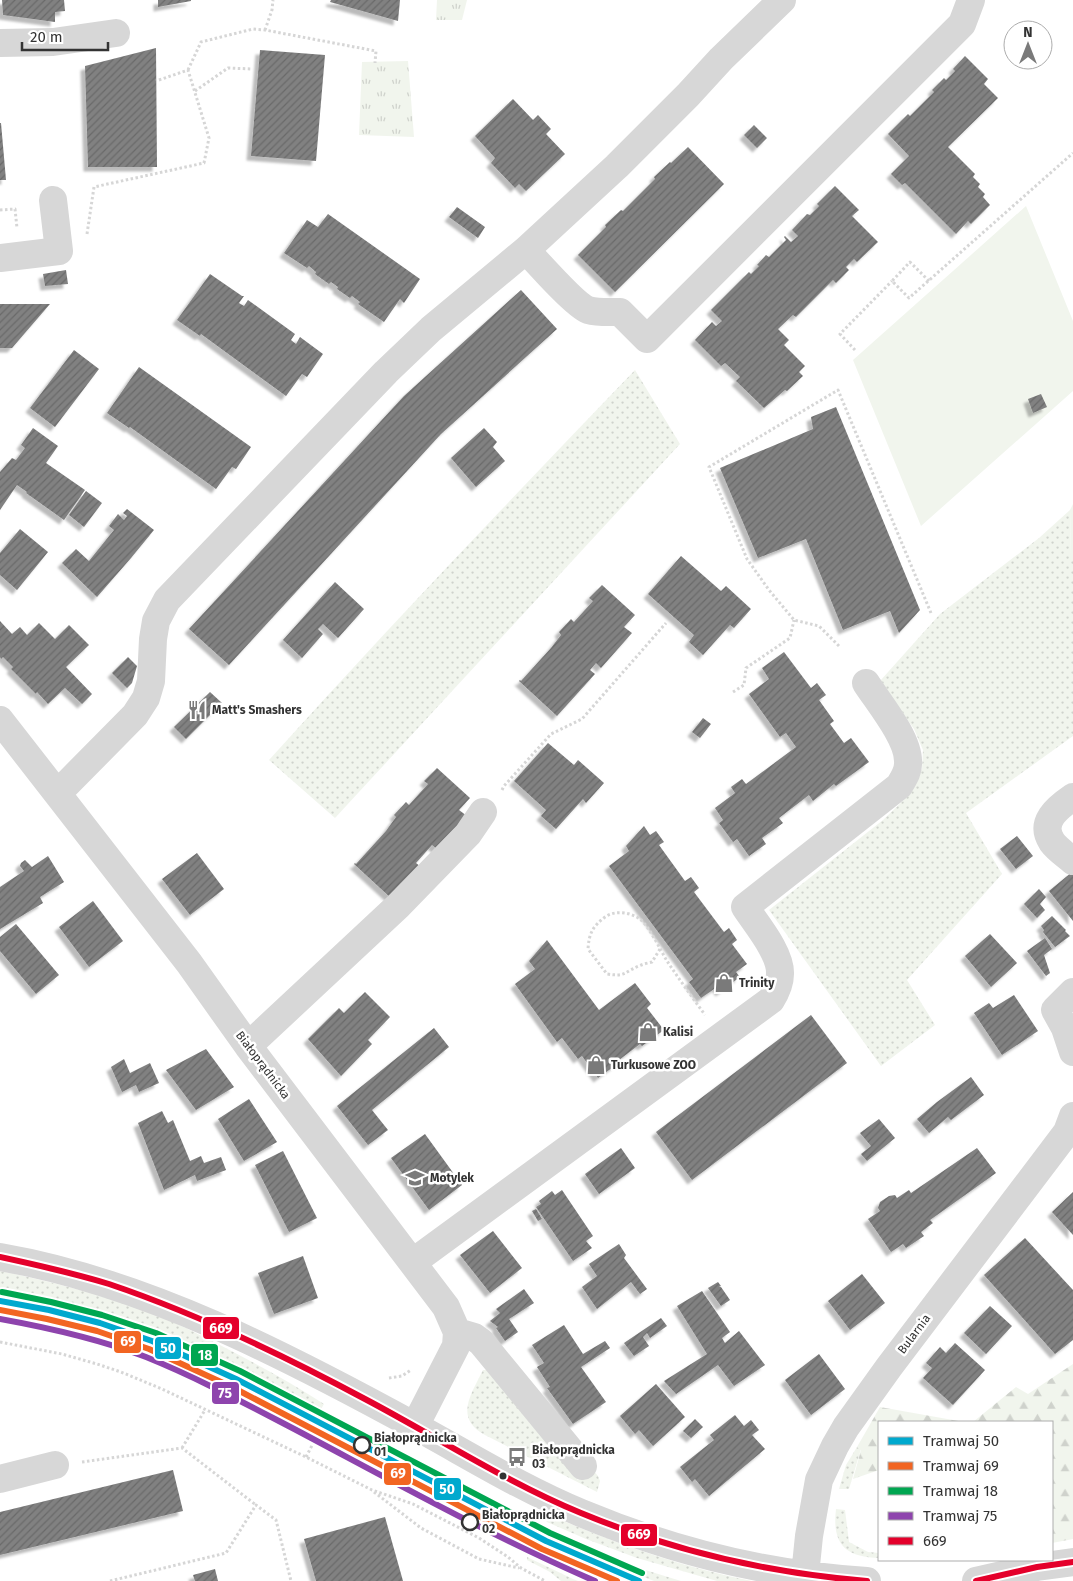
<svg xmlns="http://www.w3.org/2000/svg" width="1073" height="1581" font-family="'Fira Sans',sans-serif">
<defs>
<pattern id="grass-dots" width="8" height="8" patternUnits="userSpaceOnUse" patternTransform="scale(1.25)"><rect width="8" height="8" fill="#f1f5ed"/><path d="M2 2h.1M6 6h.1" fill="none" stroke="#cfd2cc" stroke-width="1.8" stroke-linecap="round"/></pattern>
<pattern id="forest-firs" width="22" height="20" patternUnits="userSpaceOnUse" patternTransform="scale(1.25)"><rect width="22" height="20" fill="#f1f5ed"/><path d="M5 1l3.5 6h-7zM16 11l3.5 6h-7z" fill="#cfd2cc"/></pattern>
<pattern id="park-tufts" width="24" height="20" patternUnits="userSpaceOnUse" patternTransform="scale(1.25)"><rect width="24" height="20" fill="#f1f5ed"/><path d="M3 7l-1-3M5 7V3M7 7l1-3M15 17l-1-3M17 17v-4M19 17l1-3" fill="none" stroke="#cfd2cc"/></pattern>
<pattern id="building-hatch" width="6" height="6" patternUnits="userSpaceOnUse" patternTransform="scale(1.25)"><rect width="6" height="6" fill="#818181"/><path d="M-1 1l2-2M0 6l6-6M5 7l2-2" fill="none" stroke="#6a6a6a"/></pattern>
<filter id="shadow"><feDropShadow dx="-4.5" dy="4.5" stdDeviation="1" flood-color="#0004"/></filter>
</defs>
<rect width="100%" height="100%" fill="#fff"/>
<path fill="url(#grass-dots)" d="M635 370 680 444 335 818 269 760C388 628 511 499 635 370Z
M1070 510 1071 555H1073V736L966 813 1002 874 907 980 935 1025 881 1066 769 910 883 820 910 794 922 769 923 750 914 729 880 681 940 614 1039 538Z
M0 1271C49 1281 96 1293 143 1310 169 1319 194 1332 218 1344 255 1363 290 1382 324 1404L317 1416C262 1386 208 1356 150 1334 102 1315 51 1304 0 1294Z
M483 1370H487L500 1379 578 1480 593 1470 598 1476 600 1481 597 1492 485 1435C453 1418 472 1393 483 1370Z
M857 1447 861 1449 849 1489H839L846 1465Z
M534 1508C605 1540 676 1566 752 1581H717L637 1558 586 1539 547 1522Z
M836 1509 845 1510 849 1542 868 1552 879 1553V1558C844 1557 832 1543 836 1509Z
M541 1530C587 1550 633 1567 681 1581H654L604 1561 540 1532Z
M527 1557 573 1579 578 1581H561L550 1572 527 1560Z"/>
<path fill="url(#forest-firs)" d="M1073 504V555H1071L1070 510Z
M1073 1364V1539L1052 1543V1422H973L1016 1387 1028 1394Z
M880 1407 964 1422H879V1470L853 1479 861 1450 857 1447Z"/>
<path fill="url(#park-tufts)" d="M437 0H467L462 20H436Z
M408 61 414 137 359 135 362 62Z"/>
<path fill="#f1f5ed" d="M1026 206 1073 321V391L921 526 853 360Z"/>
<path fill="url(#building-hatch)" filter="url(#shadow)" d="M2 0H64L65 11 55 12V22L3 15Z
M158 0H191V1L158 7Z
M331 0H400L398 21 330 2Z
M156 48 157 167H88L85 66Z
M260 50 325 55 316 161 251 156Z
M965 56 988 79 984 84 998 98 948 147 975 174 973 177 980 184 978 187 985 194 983 197 990 205 971 224 968 221 956 234 905 183 902 185 891 174 909 156 888 134 908 114 910 116 934 92 932 90 944 78 946 80 955 71 953 69Z
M513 99 533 120 538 115 551 129 546 134 565 154 526 191 519 184 515 188 491 163 495 158 475 136Z
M0 123H1L6 180H0Z
M754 125 767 138 757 148 744 135Z
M688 147 724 184 615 292 578 255 606 227 605 225 621 210 623 211 655 179 654 177 670 162 671 163Z
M835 186 859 210 852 216 878 242 857 262 854 259 846 267 849 270 836 283 833 280 796 317 793 315 778 329 789 340 784 345 805 366 799 372 803 376 787 391 785 390 764 408 736 381 740 377 725 363 721 366 695 340 712 322 716 326 722 321 711 310 749 272 751 274 759 266 757 265 766 255 769 257 786 240 784 237 785 236 791 242 798 236 792 230 807 214 810 215 819 206 817 204Z
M457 207 485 227 478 238 449 217Z
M328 214 420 279 404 303 400 299 384 322 358 304 360 302 352 296 350 298 337 289 338 287 331 282 329 284 315 274 316 272 309 266 307 268 284 253 307 220 318 227Z
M66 270 68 284 45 286 43 274Z
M210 274 242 296H244L239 303 244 306 248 300 295 334 291 340 296 344 300 337 323 354 307 377 302 374 286 396 201 334 200 336 177 320Z
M521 290 557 329 441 434 229 665 189 629 404 396Z
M0 304H50L12 348H0Z
M74 350 99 369 55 427 30 408Z
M139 367 251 447 236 469 232 467 216 489 130 427 129 428 107 413Z
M1041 394 1047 407 1033 413 1028 399Z
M836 407 920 610 899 633 890 611 843 630 806 539 758 558 720 468 813 429 811 417Z
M33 428 58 446 46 463 85 490 64 520 26 493 27 492 17 485 0 510V472L12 458 16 460 25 448 21 445Z
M484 428 497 442 493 447 505 461 476 487 451 458Z
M86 491 102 503 84 527 69 515Z
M127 509 154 530 131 558 97 597 62 563 76 549 89 561 114 530 109 526 118 514 124 520 127 516 123 513Z
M20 529 48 552 17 590 0 575V553Z
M681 556 721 591 726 586 751 609 734 628 730 625 703 655 689 642 694 635 648 594Z
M335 582 364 609 338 638 323 624 318 629 323 634 302 658 283 640Z
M602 585 635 615 624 627 632 633 601 668 596 663 590 670 595 674 557 716 519 681 520 680 521 681 551 648 561 635 559 632 571 619 574 622 593 601 589 598Z
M0 621 12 634 20 627 27 635 39 623 55 639 69 625 89 645 66 667 92 694 82 704 65 688 48 704 37 692 36 694 11 669 13 667 3 657 1 659 0 657Z
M784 652 811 688 817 683 826 695 819 700 834 721 830 724 844 743 851 738 869 762 836 786 834 784 813 801 809 795 779 818 783 823 762 838 766 844 749 856 737 839 733 842 719 823 723 820 715 808 735 793 731 787 742 779 746 784 796 747 786 733 780 737 749 694 769 679 762 668Z
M128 657 137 666 132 683 127 688 112 673Z
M210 692 222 703 186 739 174 727Z
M703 718 711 724 700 738 692 732Z
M548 743 574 765 578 760 604 783 586 803 583 799 556 829 541 816 546 810 514 781Z
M437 768 470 798 459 810 467 816 437 849 432 845 416 863 421 867 392 899 354 864 355 863 356 864 386 831 396 817 394 815 406 802 409 805 428 784 424 781Z
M644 826 650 835 656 831 664 842 659 845 685 881 691 877 699 888 694 892 724 932 729 928 737 940 732 944 747 964 736 972 740 977 720 992 717 987 701 998 689 982 693 979 609 866 629 851 626 846Z
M1017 836 1033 856 1016 869 1000 849Z
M197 853 224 889 190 915 162 879Z
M48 856 64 882 40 897 43 903 0 929V887L24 871 20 866 21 863 25 860 32 867Z
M1072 872 1073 873V921L1049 891Z
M1039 889 1046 897 1040 904 1045 910 1037 918 1024 904Z
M93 901 123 941 89 967 59 927Z
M1052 916 1066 930 1065 931 1070 936 1055 947 1043 932 1044 930 1041 926Z
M16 924 59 975 36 994 0 951V937Z
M990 934 1017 963 991 987 965 956Z
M1045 938 1052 949 1044 955 1050 973 1046 976 1027 951Z
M547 940 599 1010 635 983 651 1004 647 1008 664 1030 642 1046 640 1044 619 1060 620 1062 598 1078 582 1056 578 1059 562 1038 557 1042 515 984 535 969 529 961Z
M365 992 390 1017 368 1040 372 1044 341 1076 308 1039 339 1008 344 1013Z
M1014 995 1038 1031 1002 1055 974 1013 989 1003 993 1008Z
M811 1015 847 1063 692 1180 656 1132Z
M434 1028 449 1047 372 1110 388 1130 368 1145 337 1106Z
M206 1049 234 1087 196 1110 166 1070Z
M124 1059 130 1073 150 1063 159 1083 139 1092 136 1085 122 1092 111 1067Z
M971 1077 984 1095 951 1120 948 1117 929 1133 917 1119 937 1102Z
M249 1099 277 1142 244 1161 218 1119Z
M162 1111 168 1123 173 1120 190 1161 201 1156 204 1163 221 1157 226 1170 197 1181 195 1175 164 1190 138 1123Z
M879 1119 895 1138 867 1161 861 1154 871 1146 860 1133Z
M425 1134 462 1185 429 1210 391 1158Z
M621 1148 635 1168 599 1194 585 1174Z
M977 1148 996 1173 930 1220 933 1223 921 1232 924 1236 906 1248 903 1244 891 1252 868 1219 880 1211 878 1208 880 1202 889 1196 895 1195 897 1198 909 1190 911 1193Z
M283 1151 317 1218 289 1232 255 1165Z
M562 1190 593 1236 586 1241 592 1248 573 1261 536 1207 541 1204 539 1201 552 1191 555 1195Z
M1073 1192V1235L1052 1212Z
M536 1209 542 1219 538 1221 532 1211Z
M493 1231 522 1268 490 1293 460 1255Z
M1025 1238 1073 1290V1340L1055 1354 984 1275Z
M619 1244 626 1255 624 1258 647 1289 640 1294 631 1282 597 1309 582 1287 597 1276 589 1264Z
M303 1256 318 1298 274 1314 258 1273Z
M862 1274 885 1303 850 1330 828 1301Z
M718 1282 721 1286 719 1287H721L730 1300 721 1306 708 1288Z
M524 1289 534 1303 509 1319 518 1332 505 1341 496 1328 498 1327 490 1321 500 1313 496 1309Z
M702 1291 730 1332 722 1338 725 1343 739 1331 765 1365 734 1386 718 1365 676 1394 664 1381 707 1354 677 1306Z
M990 1306 1012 1326 986 1354 964 1333Z
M661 1318 667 1326 650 1338 647 1333 643 1337 649 1346 634 1356 624 1343Z
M564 1325 583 1354 605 1341 610 1348 581 1367 606 1402 573 1424 547 1388 550 1387 537 1367 544 1363 532 1345Z
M955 1343 985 1370 953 1405 923 1378 932 1368 926 1363 940 1347 946 1353Z
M819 1354 845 1389 811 1415 785 1380Z
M656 1384 685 1417 653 1446 639 1430 635 1434 620 1416Z
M735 1415 744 1426 751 1420 759 1430 752 1435 765 1449 709 1496 695 1479 692 1482 680 1467 714 1440 710 1435Z
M695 1419 703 1427 691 1438 683 1431Z
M173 1470 183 1511 0 1555V1512Z
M385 1517 403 1581H316L304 1539Z
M215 1569 218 1581H195L193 1575Z"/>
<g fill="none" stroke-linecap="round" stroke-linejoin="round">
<path stroke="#d6d6d6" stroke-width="3" stroke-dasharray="2.5 2.5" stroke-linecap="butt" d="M265 30 272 10 273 0
M188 70 201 42 253 29 265 30 376 51 375 63
M195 91 228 68 252 69
M0 210 15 209 17 228
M87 234 94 187 204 163 209 138 188 70 156 81
M929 281 910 262 892 281 909 298 1073 153
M855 350 840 334 892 281
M839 646 819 626 794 620 769 590 747 559 709 467 838 390 931 613
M733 692 744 685 746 668 790 638 794 620
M502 790 504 786 551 734 582 719 666 623
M660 949 652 962C648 963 643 964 639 966 624 972 626 977 607 974L588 949C589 934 592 927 605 917 615 910 630 912 640 919 649 926 661 951 667 961 679 979 692 997 705 1015
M0 1342 62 1354 97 1364 121 1372 162 1389 306 1457 372 1490 413 1504 479 1538 508 1557 521 1568 545 1581
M389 1378 402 1376 411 1370
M182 1448 205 1410
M306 1457 329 1413
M412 1459 446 1478
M82 1462 182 1448 256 1505
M374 1492 421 1528 479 1559 519 1568
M110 1581 226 1553 256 1505 276 1520 291 1581"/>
<path stroke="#d7d7d7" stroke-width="28" d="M0 43 53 42 116 33
M526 250C538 263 575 305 588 310 599 313 609 312 620 312L647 339 962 24 971 0
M0 258 59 251 53 200
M0 720 189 963 248 1046 446 1307 457 1332 456 1346 415 1426
M58 793 135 715 146 698 151 681 153 639 156 621 167 600 386 372 431 329 526 250 617 166 688 95 721 59 782 0
M1073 797C1057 808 1039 822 1052 842 1057 849 1066 855 1073 861
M1073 992 1055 1010 1065 1028 1073 1052
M248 1046 398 906 468 834 483 812
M0 1257C145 1282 287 1356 415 1426 470 1456 523 1489 581 1513 672 1551 769 1575 867 1581
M413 1262 771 1000C776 992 780 984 780 974 781 953 756 924 745 907L899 786C904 778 909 771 908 761 908 738 879 703 866 683
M457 1332 474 1337 481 1342 583 1466
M0 1479 55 1465
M805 1575 809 1536 819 1480 835 1446 846 1427 889 1367 1067 1132 1073 1116
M976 1581 1037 1567 1073 1562"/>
<g stroke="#fff" stroke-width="10">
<path id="bus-1" d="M0 1257C37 1265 73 1273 109 1284 198 1314 283 1355 365 1399 437 1437 506 1482 581 1513 673 1551 768 1573 867 1581
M976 1581 1037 1567 1073 1562"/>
</g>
<use href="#bus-1" stroke="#e4002b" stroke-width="6"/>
<g stroke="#fff" stroke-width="10">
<path id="tram-1" d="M0 1301 49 1310 100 1323 152 1341 236 1379 546 1541 639 1581"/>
</g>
<g stroke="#fff" stroke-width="10">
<path id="tram-2" d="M0 1310 47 1319 97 1331 149 1349 232 1387 542 1549 617 1581"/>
</g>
<g stroke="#fff" stroke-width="10">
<path id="tram-3" d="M2 1292 51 1302 102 1315 156 1333 240 1371 550 1533 642 1573"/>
</g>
<g stroke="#fff" stroke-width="10">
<path id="tram-4" d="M0 1319C50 1328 99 1339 146 1357 198 1378 248 1405 298 1431 396 1483 493 1537 595 1581"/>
</g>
<use href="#tram-1" stroke="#00a9ce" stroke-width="6"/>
<use href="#tram-2" stroke="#f26522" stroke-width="6"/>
<use href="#tram-3" stroke="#00a651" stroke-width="6"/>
<use href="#tram-4" stroke="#8e44ad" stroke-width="6"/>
</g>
<defs>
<g id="restaurant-bare" transform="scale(1.5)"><path d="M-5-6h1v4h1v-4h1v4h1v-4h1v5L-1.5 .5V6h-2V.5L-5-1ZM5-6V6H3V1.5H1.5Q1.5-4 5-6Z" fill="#7a7a7a" stroke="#fff" stroke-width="2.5" paint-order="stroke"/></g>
<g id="shop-bare" transform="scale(1.5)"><path d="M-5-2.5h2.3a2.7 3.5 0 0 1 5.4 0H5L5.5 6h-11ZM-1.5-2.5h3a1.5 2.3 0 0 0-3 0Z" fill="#7a7a7a" stroke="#fff" stroke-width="2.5" paint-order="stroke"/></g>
<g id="school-bare" transform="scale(1.5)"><path d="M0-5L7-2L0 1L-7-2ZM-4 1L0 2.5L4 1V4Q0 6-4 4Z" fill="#7a7a7a" stroke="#fff" stroke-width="2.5" paint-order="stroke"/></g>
<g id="bus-bare" transform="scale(1.5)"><path d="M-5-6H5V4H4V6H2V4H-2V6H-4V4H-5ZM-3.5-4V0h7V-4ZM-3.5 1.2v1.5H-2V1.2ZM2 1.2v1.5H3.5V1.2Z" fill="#7a7a7a" stroke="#fff" stroke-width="2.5" paint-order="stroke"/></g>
</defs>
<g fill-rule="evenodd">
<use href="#restaurant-bare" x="197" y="710"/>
<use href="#shop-bare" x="724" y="983"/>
<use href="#shop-bare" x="648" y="1032"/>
<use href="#shop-bare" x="596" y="1065"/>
<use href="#school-bare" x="415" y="1178"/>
<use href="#bus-bare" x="517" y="1457"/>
</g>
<g fill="#fff" stroke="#333" stroke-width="2.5">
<circle cx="362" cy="1445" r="8"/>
<circle cx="470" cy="1522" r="8"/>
</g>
<circle fill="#333" stroke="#fff" stroke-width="2" cx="503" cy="1476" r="4.5"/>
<g text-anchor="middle" stroke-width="5" stroke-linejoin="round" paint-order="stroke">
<g font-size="12" font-weight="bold" fill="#333" stroke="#fff" text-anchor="start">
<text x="212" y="714">Matt's Smashers</text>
<text x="739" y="987">Trinity</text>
<text x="663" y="1036">Kalisi</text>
<text x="611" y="1069">Turkusowe ZOO</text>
<text x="430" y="1182">Motylek</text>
<text x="532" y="1454">Białoprądnicka<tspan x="532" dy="14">03</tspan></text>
</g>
<g font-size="12" fill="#333" stroke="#fff">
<text transform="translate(263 1065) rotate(53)" y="4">Białoprądnicka</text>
<text transform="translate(914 1334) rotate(-53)" y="4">Bularnia</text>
</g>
<g font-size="12" font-weight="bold" fill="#333" stroke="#fff" text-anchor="start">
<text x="374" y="1442">Białoprądnicka<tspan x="374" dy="14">01</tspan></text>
<text x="482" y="1519">Białoprądnicka<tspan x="482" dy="14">02</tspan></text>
</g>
</g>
<g stroke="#fff" stroke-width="2">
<rect x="202" y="1316" width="38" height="24" rx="5" fill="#e4002b"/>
<rect x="113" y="1330" width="29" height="24" rx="5" fill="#f26522"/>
<rect x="154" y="1336" width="28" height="24" rx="5" fill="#00a9ce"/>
<rect x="190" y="1343" width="29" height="24" rx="5" fill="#00a651"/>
<rect x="211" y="1381" width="29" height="24" rx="5" fill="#8e44ad"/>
<rect x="383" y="1462" width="29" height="24" rx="5" fill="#f26522"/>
<rect x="433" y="1477" width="29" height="24" rx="5" fill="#00a9ce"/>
<rect x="620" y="1523" width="38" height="24" rx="5" fill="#e4002b"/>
</g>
<g font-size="14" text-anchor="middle" font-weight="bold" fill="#fff">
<text x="221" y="1333">669</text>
<text x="128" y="1346">69</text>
<text x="168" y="1353">50</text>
<text x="205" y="1360">18</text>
<text x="225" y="1398">75</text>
<text x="398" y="1478">69</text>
<text x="447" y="1494">50</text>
<text x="639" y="1539">669</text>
</g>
<rect x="878" y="1421" width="175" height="140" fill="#ffffff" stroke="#adadad"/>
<rect x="888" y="1437" width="25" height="8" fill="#00a9ce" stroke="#adadad"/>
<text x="923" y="1446" font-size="15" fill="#333333">Tramwaj 50</text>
<rect x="888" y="1462" width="25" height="8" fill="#f26522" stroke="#adadad"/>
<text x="923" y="1471" font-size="15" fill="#333333">Tramwaj 69</text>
<rect x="888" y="1487" width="25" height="8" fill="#00a651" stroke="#adadad"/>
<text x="923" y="1496" font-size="15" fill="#333333">Tramwaj 18</text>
<rect x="888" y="1512" width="25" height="8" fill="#8e44ad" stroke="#adadad"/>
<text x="923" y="1521" font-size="15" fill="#333333">Tramwaj 75</text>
<rect x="888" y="1537" width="25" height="8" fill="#e4002b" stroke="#adadad"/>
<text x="923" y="1546" font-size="15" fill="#333333">669</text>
<g transform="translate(1028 45)"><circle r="24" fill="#ffffff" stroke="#adadad"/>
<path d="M0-4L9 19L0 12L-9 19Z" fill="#7a7a7a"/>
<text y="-8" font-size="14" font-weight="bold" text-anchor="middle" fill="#333333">N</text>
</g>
<path d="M22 42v8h86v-8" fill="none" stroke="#333333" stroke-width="2.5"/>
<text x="30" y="42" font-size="15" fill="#333333" stroke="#ffffff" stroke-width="4" paint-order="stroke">20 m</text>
</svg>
